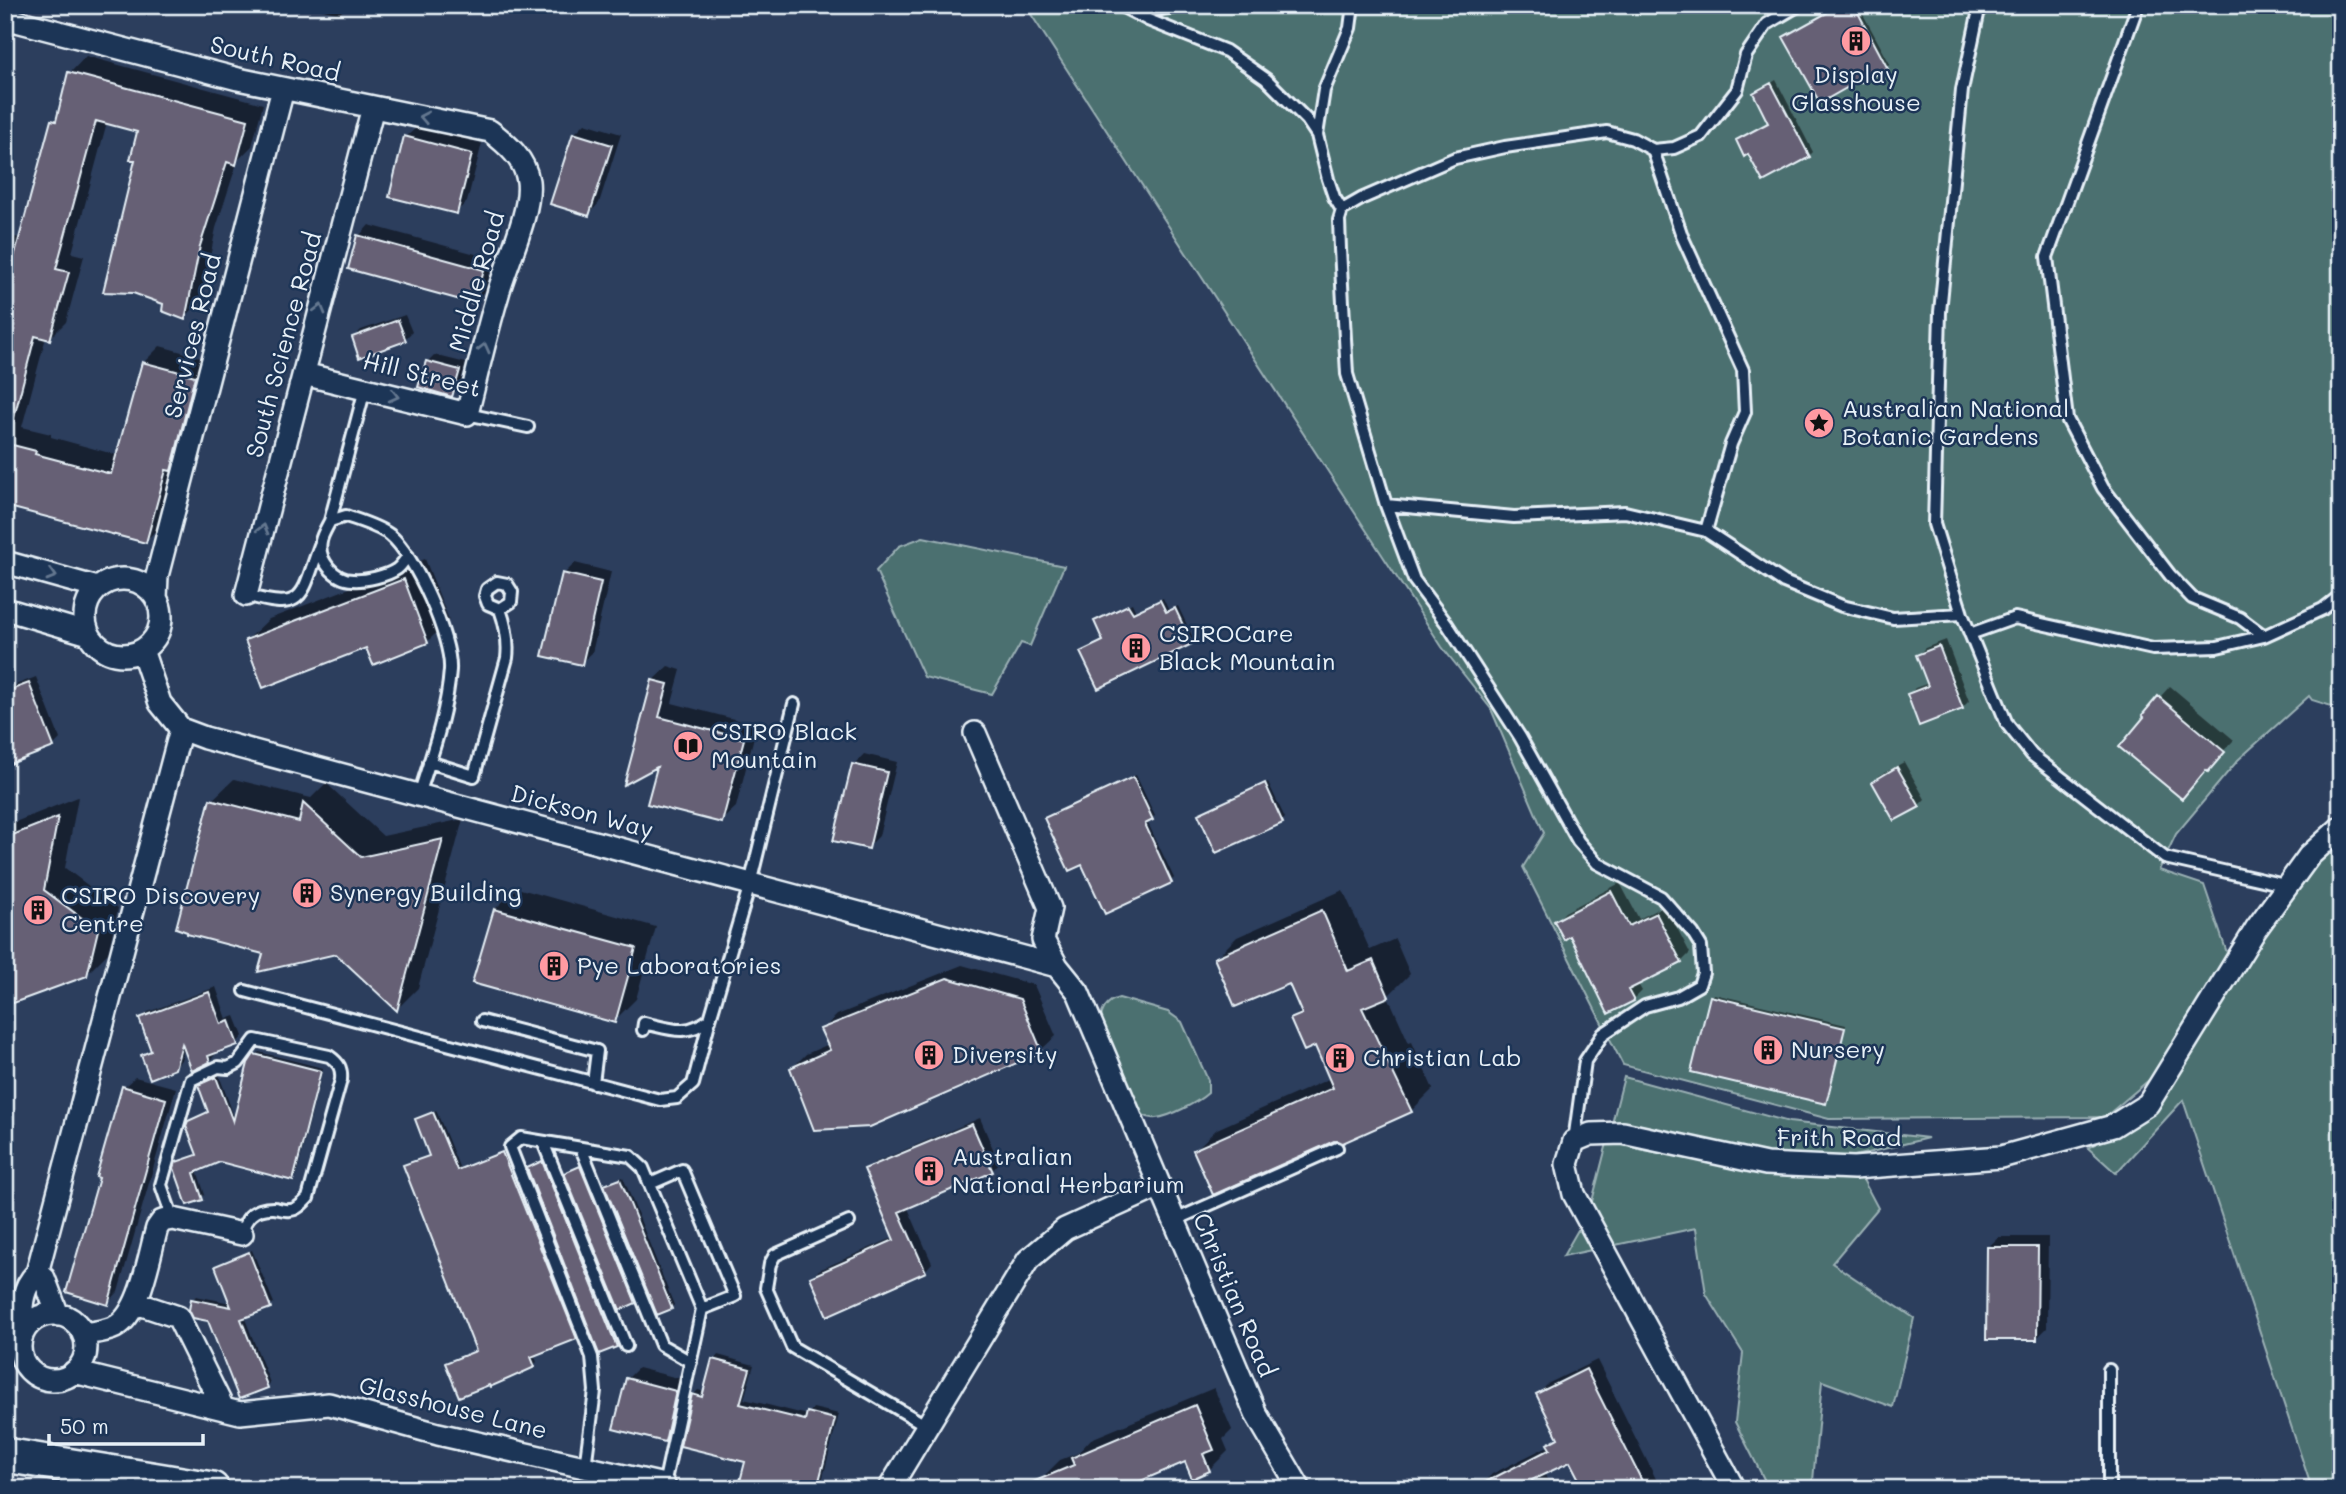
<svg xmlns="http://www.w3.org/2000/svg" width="2346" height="1494" font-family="Mali,sans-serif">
<rect width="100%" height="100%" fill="#2c3e5d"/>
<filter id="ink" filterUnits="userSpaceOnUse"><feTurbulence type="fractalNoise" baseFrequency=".0143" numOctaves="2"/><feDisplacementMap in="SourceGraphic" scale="14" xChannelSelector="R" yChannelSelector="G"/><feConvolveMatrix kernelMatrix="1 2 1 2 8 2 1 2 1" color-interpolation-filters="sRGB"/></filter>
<g filter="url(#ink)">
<path fill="#4c6f70" stroke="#9ab0b4" stroke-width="2" d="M1025 5H2341V709L2312 700 2309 696 2238 760 2176 834 2159 870 2204 885 2227 953 2156 1074 2105 1117 1829 1119 1623 1065 1523 867 1544 833 1491 709 1442 647Z
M923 537 1064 566 1030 646 1021 643 992 694 924 677 876 571 899 546Z
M2321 848 2341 850V939L2338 949 2341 947V1489H2312L2183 1100 2116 1173 2088 1148 2146 1115 2181 1069Z
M1119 998 1168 1012 1182 1022 1208 1080V1093C1198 1102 1170 1117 1156 1118 1149 1119 1145 1116 1139 1113L1100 1022C1102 1010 1106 1001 1119 998Z
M1624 1077 1789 1122 1928 1138 1851 1157 1878 1208 1832 1263 1914 1318 1893 1407 1822 1381 1813 1481 1823 1489H1769L1735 1422 1743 1353 1706 1294 1696 1228 1563 1256 1590 1209Z"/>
<path fill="#0007" d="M306 5H348L339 14Z
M1842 5H1858L1890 64 1887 67Z
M86 56 263 104 252 146 238 160 216 228 201 301 184 318 138 159 140 131 107 122 72 253 84 256 66 322 50 338 46 337 22 427 51 434V437L117 455 143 363 160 346 211 360 162 525 145 541 5 476V246L14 237 21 238 53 121 60 114 70 73Z
M1776 80 1813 152 1809 156 1749 152 1738 141 1770 122 1755 94Z
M585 123 621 134 599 203 589 214 574 134Z
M417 127 482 143 467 202 456 212 406 137Z
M369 225 494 259 485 291 474 302 359 236Z
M405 315 412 332 405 339 354 337 361 330Z
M434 355 466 363 459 388 452 395 427 362Z
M425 559 449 620 427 642 367 646 247 640 269 619Z
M575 563 611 572 592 653 581 663 564 574Z
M1163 598 1169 611 1178 606 1194 640 1098 686 1082 652 1105 640 1096 622 1132 603 1136 612Z
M1946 640 1969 701 1962 708 1909 695 1915 688 1929 683 1918 655 1925 648Z
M668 666 681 670 672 703 757 725 736 807 721 821 660 763 653 680Z
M36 677 60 739 53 746 5 764V689Z
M2170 686 2234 740 2207 768 2144 715Z
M864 754 897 762 879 836 868 847 853 765Z
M1904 762 1925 799 1919 805 1874 782 1880 775Z
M1136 775 1155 816 1147 821 1174 878 1171 881 1083 863 1046 818Z
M234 779 311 798 326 783 383 836 463 819 418 988 397 1009 336 952 266 953 212 800Z
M1268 782 1285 818 1282 821 1200 814Z
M78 797 65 868 118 908 108 953 86 975 5 1004V826Z
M1620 883 1639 919 1665 905 1690 953 1681 962 1638 984 1642 991 1633 1000 1571 934 1556 921 1565 912Z
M517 888 656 927 636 999 614 1021 495 909Z
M1343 890 1370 950 1395 939 1410 974 1388 996 1409 1043 1412 1042 1433 1089 1411 1111 1334 1139 1195 1150 1217 1129 1331 1078 1316 1044 1292 1019 1302 1010 1290 981 1216 958 1237 937Z
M962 965 1034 985 1056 1036 1041 1050 792 1068 806 1054 829 1044 823 1029 837 1015Z
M216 987 227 1019 235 1016 243 1036 237 1043 215 1052 216 1054 209 1061 185 1047 181 1060 174 1068 143 1056 152 1048 141 1018 148 1012Z
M1714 994 1846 1025 1828 1100 1826 1103 1711 996Z
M259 1052 323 1068 296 1176 293 1179 220 1161 197 1170 205 1195 188 1203 177 1163 199 1153 189 1122 210 1111 203 1083 219 1075 235 1119 255 1056Z
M5 1055H9L11 1079 5 1085Z
M135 1077 176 1088 118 1292 108 1303 101 1176 124 1087Z
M436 1110 460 1169 505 1151 578 1335 534 1354 537 1362 534 1365 447 1364 477 1350 405 1166 431 1155 417 1120Z
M980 1118 999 1163 992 1171 907 1206 932 1263 925 1271 812 1277 819 1270 895 1237 867 1170 874 1163Z
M545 1160 619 1342 616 1345 529 1168Z
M583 1165 637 1299 635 1302 566 1173Z
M623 1177 674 1305 671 1308 607 1185Z
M1999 1237H2048L2047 1328 2036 1339 1988 1247Z
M252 1250 274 1303 244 1316 270 1383 267 1387 193 1299 196 1296 231 1303 217 1266Z
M718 1355 754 1365 744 1399 808 1415 813 1408 839 1414 820 1489H740L748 1461 693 1395 698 1390 705 1392 714 1360Z
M1597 1360 1661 1489H1586L1571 1460 1544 1473 1552 1489H1483L1481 1485 1492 1474 1550 1445 1559 1435 1538 1394 1549 1383Z
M638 1368 686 1380 675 1430 665 1440 627 1379Z
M1214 1388 1232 1430 1223 1439 1228 1451 1209 1470 1186 1460 1041 1479 1060 1460 1078 1453 1091 1439Z"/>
<path fill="#666174" stroke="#e8f1f8" stroke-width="2" d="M1841 5H1854L1888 69 1860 83 1859 81 1820 103 1783 37Z
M68 72 248 120 236 165 227 162 200 246 185 320 162 311 163 304 133 293 103 292 135 160H130L137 132 96 121 56 269 69 272 50 340 35 336 11 429 5 428V255L14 257 51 120 56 121Z
M1771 83 1810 157 1763 182 1748 154 1744 157 1736 140 1768 123 1753 93Z
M573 133 612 145 589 216 550 204Z
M404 136 472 154 457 214 389 197Z
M357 235 484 270 475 304 348 269Z
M398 320 406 341 359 358 352 337Z
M426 361 460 370 452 397 418 387Z
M142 362 195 376 171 471 166 470 146 543 5 506V443L36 451 35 454 111 474Z
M562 573 601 582 582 665 542 656Z
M404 579 428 643 373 665 366 648 263 688 245 640Z
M1160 600 1166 612 1175 608 1192 644 1098 689 1080 652 1103 641 1094 621 1128 605 1133 613Z
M1939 646 1963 709 1919 726 1907 694 1928 686 1916 655Z
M652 680 668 684 659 717 744 739 722 823 647 804 657 767 624 785Z
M29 683 54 747 5 766V692Z
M2158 696 2225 752 2208 772 2206 770 2182 799 2119 747 2144 717 2142 715Z
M852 764 887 772 869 849 833 841Z
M1897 767 1920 807 1894 821 1872 782Z
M1133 777 1153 820 1145 824 1172 883 1105 914 1082 865 1069 871 1044 818Z
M1265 783 1283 823 1216 853 1198 814Z
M210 799 299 822 303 803 361 857 443 839 397 1011 336 954 258 972 263 954 187 934V932L176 928Z
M58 817 44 890 98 930 87 976 5 1006V838Z
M1611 891 1629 926 1656 913 1682 963 1628 990 1634 1001 1608 1014 1570 936 1564 940 1554 921Z
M494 909 636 948 615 1023 472 983Z
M1322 910 1348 971 1373 960 1389 997 1362 1008 1412 1112 1343 1143 1334 1141 1213 1195 1193 1150 1333 1088 1315 1046 1304 1051 1290 1019 1302 1014 1289 984 1235 1007 1214 958Z
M947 978 1020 999 1042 1052 870 1127 814 1130 790 1068 830 1050 820 1029Z
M209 992 221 1024 229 1021 238 1045 208 1056 210 1062 192 1071 182 1044 175 1069 150 1079 141 1055 151 1051 139 1018Z
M1710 996 1845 1028 1826 1104 1691 1072Z
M254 1054 321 1071 293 1181 220 1162 194 1173 203 1200 187 1205 174 1168 176 1162 197 1155 186 1126 188 1121 208 1112 198 1085 216 1077 233 1122 248 1063Z
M122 1086 166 1099 108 1305 66 1292 99 1178 96 1177Z
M433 1112 457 1170 502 1152 577 1339 531 1357 535 1367 490 1387 489 1385 459 1397 445 1363 476 1351 403 1165 429 1156 415 1119Z
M972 1124 993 1172 899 1212 926 1272 827 1316 810 1277 894 1240 864 1169Z
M542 1161 617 1347 599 1354 527 1168Z
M580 1166 636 1303 620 1310 564 1173Z
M620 1179 672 1309 657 1315 604 1185Z
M1987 1247H2038L2037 1340H1986Z
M249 1252 271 1308 241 1319 268 1388 239 1399 208 1321 193 1318 189 1310 191 1299 231 1307 215 1266Z
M712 1359 750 1369 740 1404 805 1420 807 1412 835 1419 817 1489H738L745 1462 680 1446 692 1394 702 1397Z
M1586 1369 1646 1489H1584L1570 1462 1532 1480 1536 1489H1472L1550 1449 1547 1444 1558 1438 1536 1394Z
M626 1378 676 1391 665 1442 613 1429Z
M1195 1405 1214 1450 1203 1454 1210 1471 1192 1479 1185 1462 1122 1489H1016L1074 1465 1071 1458Z"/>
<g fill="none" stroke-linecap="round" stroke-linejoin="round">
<g stroke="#e8f1f8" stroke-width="16">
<path id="lane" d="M1119 5 1148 20 1226 51 1266 79 1307 120 1317 135 1328 179 1334 197 1342 210 1339 220 1340 249 1347 374 1386 505 1414 580 1447 624 1520 737 1578 841 1597 863 1661 897 1693 933 1701 946 1703 973 1699 985 1678 997 1645 1006 1603 1034 1585 1061 1574 1141
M1980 5 1962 90 1940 312 1934 524 1962 614 2007 724 2032 755 2165 858 2289 886
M2138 5 2047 257 2067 419 2103 488 2170 575 2192 598 2240 618 2264 636
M1129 8 1153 10 1192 5
M1317 135 1324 90 1350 28 1353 5
M1653 150 1674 148 1701 136 1737 90 1746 55 1767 24 1799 5
M1342 210 1363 198 1455 158 1505 147 1607 132 1633 139 1653 150 1682 236 1743 370 1745 412 1731 444 1706 531
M365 389 330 521 346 516C360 521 378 526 390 535 415 555 452 639 450 670 447 713 432 754 419 795
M467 414 528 427
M1386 505 1514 517 1625 512 1706 531 1784 582 1842 606 1893 618 1962 614
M330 521C327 527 322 535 321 541 317 560 335 580 353 580 365 581 387 576 397 569 401 566 405 560 408 556
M246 595C306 613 301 596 320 545
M1970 634 2015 618 2153 649 2217 647 2264 636 2323 609 2341 595
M429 762 474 776 507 658C509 641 506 626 500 609L488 604 485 596 487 589 497 582 507 584 512 592 511 602 500 609
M245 991 660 1100 677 1098 693 1084 710 1019
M482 1021 597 1051 593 1083
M643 1030 644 1023C671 1029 686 1037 710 1019L750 884 794 704
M543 1142 626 1346
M581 1148 661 1345 691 1362
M650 1184 682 1170 735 1296 702 1309
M173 1219 161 1185 191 1080 218 1067 228 1068 238 1063 255 1040 329 1056C339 1063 342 1068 341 1080L308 1198C303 1203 297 1210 290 1210 284 1211 278 1208 273 1208 254 1208 245 1217 242 1234
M1175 1220 1337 1148
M849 1222 775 1255 770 1264 766 1288 792 1347 927 1426
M2109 1370V1489
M585 1467 595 1391 592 1357 510 1147 521 1138 630 1156 643 1168 702 1309 664 1485"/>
</g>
<g stroke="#e8f1f8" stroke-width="26">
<path id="street" d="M5 18 238 79 490 131C507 144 525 159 528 181 532 211 506 264 498 294 486 334 477 374 467 414L304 374
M5 562 98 588
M85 617a38 38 0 1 1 76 0a38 38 0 1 1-76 0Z
M246 595 373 107
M156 598 157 576 283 89
M5 609 89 634
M142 650 160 703 181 729 205 738 1057 966
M975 733 1050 908 1043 940 1057 966 1078 992 1256 1414 1300 1489
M37 1273 44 1278 58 1315
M136 1303 178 1317 223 1408
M20 1347a33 33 0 1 1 66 0a33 33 0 1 1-66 0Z
M24 1331C20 1311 21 1288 37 1273L181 729
M83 1334C94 1332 105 1332 115 1327 141 1313 149 1255 157 1228L162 1221 173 1219 242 1234
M74 1372 240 1413 329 1404 438 1434 664 1485 666 1489
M889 1489 1028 1260 1065 1229 1160 1186
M1734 1489 1574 1194 1567 1164 1574 1141 1591 1134 1623 1133 1766 1164 1854 1168 2001 1157 2113 1126 2148 1104 2256 929 2309 856 2341 827"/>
</g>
<g stroke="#e8f1f8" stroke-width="38">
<path id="primary" d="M5 1455 212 1489"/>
</g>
<use href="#lane" stroke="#1d3557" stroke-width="10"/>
<use href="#street" stroke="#1d3557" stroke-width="21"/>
<use href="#primary" stroke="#1d3557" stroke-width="33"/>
</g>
<defs><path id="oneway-chevron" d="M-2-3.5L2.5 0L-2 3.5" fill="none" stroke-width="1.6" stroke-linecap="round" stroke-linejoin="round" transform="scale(1.75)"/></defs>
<g stroke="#64778f">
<use href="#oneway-chevron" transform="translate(424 117) rotate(-169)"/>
<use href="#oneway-chevron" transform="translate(320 309) rotate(-75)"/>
<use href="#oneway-chevron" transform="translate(484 348) rotate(-76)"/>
<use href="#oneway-chevron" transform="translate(394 396) rotate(14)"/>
<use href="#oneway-chevron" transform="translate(263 529) rotate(-75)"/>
<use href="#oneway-chevron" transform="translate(52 575) rotate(16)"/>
</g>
</g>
<defs>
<g id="building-disc" transform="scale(1.575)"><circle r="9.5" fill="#ff9aa2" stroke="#1d3557"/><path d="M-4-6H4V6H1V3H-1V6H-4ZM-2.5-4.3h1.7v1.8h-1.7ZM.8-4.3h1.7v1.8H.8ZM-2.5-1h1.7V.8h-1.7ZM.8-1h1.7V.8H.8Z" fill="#111"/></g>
<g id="sight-disc" transform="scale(1.575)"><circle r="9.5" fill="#ff9aa2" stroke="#1d3557"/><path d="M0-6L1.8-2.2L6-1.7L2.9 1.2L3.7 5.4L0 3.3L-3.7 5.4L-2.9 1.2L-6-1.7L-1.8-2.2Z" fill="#111"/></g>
<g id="library-disc" transform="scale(1.575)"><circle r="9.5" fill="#ff9aa2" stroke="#1d3557"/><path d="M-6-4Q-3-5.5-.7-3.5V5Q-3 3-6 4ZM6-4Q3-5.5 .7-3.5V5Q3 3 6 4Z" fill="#111"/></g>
</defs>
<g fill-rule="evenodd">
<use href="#building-disc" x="1856" y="41"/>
<use href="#sight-disc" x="1819" y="423"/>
<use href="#building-disc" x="1136" y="648"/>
<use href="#library-disc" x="688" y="746"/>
<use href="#building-disc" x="307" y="893"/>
<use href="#building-disc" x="38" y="910"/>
<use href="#building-disc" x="554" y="966"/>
<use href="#building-disc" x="1768" y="1050"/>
<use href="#building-disc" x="929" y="1055"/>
<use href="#building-disc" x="1340" y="1058"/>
<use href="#building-disc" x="929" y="1171"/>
</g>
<g text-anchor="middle" stroke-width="5" stroke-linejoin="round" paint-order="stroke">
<g font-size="24" fill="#e8f1f8" stroke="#1d3557">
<text transform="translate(275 59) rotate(13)" y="8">South Road</text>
<text transform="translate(477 282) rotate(-74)" y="8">Middle Road</text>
<text transform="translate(193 336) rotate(-76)" y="8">Services Road</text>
<text transform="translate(284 345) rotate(-75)" y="8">South Science Road</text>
<text transform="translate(422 375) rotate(14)" y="8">Hill Street</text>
<text transform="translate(582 812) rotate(15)" y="8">Dickson Way</text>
<text x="1839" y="1146">Frith Road</text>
<text transform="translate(1234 1295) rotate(67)" y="8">Christian Road</text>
<text transform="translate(453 1408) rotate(14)" y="8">Glasshouse Lane</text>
</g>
<g font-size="24" fill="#e8f1f8" stroke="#1d3557" text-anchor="start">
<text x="1856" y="83" text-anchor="middle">Display<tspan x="1856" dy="28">Glasshouse</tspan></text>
<text x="1842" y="417">Australian National<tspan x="1842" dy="28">Botanic Gardens</tspan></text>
<text x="1159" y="642">CSIROCare<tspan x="1159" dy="28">Black Mountain</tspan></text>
<text x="711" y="740">CSIRO Black<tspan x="711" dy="28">Mountain</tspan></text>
<text x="330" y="901">Synergy Building</text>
<text x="61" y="904">CSIRO Discovery<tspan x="61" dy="28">Centre</tspan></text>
<text x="577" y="974">Pye Laboratories</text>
<text x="1791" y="1058">Nursery</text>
<text x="952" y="1063">Diversity</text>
<text x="1363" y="1066">Christian Lab</text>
<text x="952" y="1165">Australian<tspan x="952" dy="28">National Herbarium</tspan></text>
</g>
</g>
<rect width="2346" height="1494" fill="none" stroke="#1d3557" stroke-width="28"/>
<rect x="14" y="14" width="2318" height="1466" fill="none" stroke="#e8f1f8" stroke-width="2.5" filter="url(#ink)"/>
<path d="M49 1434v10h154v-10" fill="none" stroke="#e8f1f8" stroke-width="3.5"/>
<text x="60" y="1434" font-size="21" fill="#e8f1f8" stroke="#1d3557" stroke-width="5" paint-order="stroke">50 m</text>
</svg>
